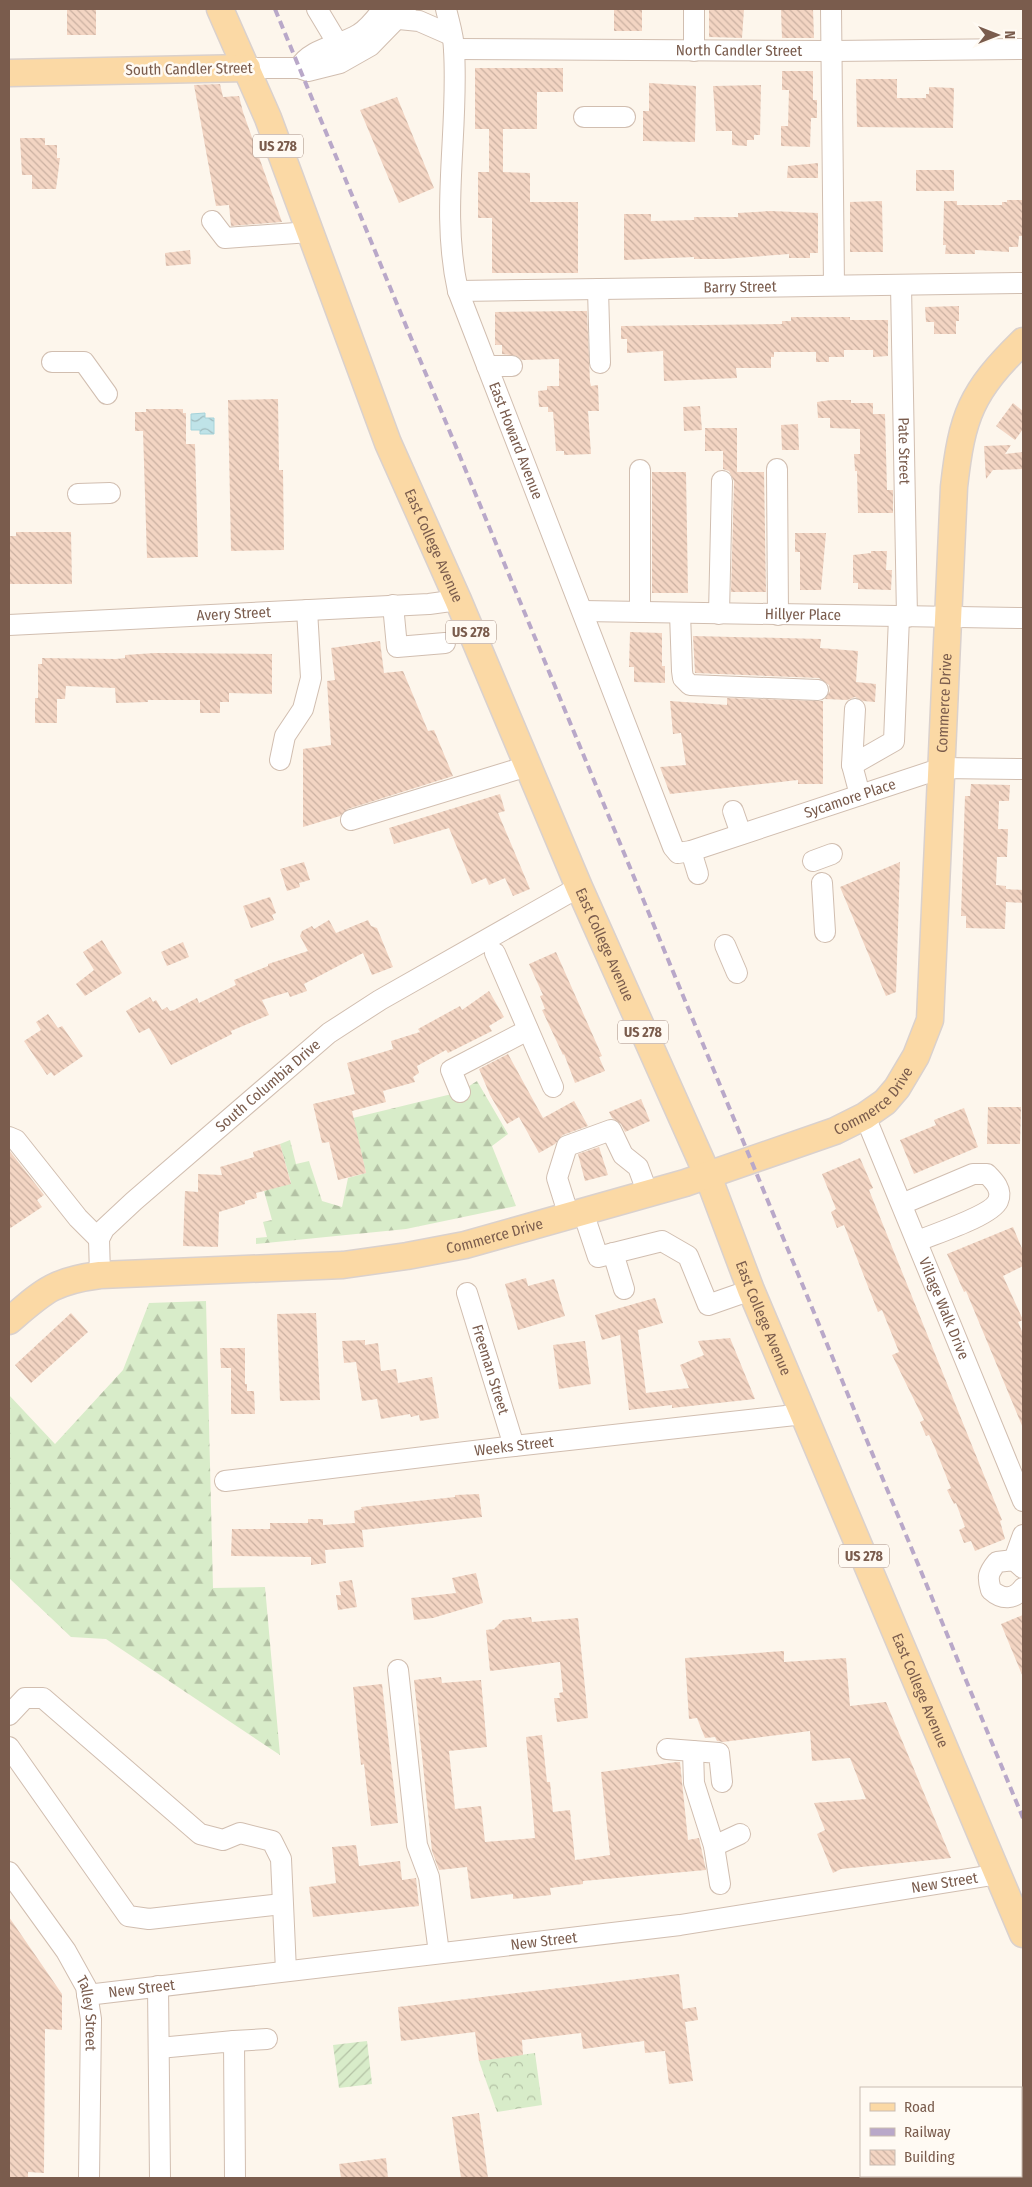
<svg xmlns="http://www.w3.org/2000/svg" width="1032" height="2187" font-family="'Fira Sans Condensed',sans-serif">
<defs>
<pattern id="forest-firs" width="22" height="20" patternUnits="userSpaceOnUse" patternTransform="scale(1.25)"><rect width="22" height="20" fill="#d8ecc9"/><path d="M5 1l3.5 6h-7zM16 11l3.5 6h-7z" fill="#b4c2a5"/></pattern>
<pattern id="park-crowns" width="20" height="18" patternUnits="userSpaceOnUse" patternTransform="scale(1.25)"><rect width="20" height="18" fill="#d8ecc9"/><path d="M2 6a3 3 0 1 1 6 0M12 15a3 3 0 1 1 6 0" fill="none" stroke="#b4c2a5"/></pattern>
<pattern id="garden-furrows" width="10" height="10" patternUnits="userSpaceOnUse" patternTransform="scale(1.25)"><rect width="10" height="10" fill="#d8ecc9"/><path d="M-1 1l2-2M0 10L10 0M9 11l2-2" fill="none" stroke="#b4c2a5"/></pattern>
<pattern id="water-waves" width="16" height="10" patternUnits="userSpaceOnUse" patternTransform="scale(1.25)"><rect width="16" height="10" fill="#bfe3e8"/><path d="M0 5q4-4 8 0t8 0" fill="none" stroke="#a0bbbe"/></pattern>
<pattern id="building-back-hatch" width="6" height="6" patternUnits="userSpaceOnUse" patternTransform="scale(1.25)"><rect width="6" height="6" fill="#f3d5c3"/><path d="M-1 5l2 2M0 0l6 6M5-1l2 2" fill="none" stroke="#cab0a1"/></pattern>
</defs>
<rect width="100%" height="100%" fill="#fdf6ec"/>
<path fill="url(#forest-firs)" d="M477 1081 508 1134 492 1146 516 1206 406 1229 256 1244V1238L267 1237 263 1222 272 1220 264 1191 291 1183 280 1144 290 1140 296 1164 309 1161 322 1201 342 1207 348 1178 366 1173 353 1118 460 1092Z
M206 1301 213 1588 265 1587 280 1755 106 1639 71 1637 9 1578V1395L55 1444 123 1370 149 1303Z"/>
<path fill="url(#park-crowns)" d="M535 2053 542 2105 497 2112 479 2061Z"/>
<path fill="url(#garden-furrows)" d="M367 2041 372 2084 339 2088 333 2045Z"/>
<path fill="url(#water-waves)" stroke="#a5d3da" d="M205 413V418H214V434H200V430H191V414Z"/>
<path fill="url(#building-back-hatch)" d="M67 9H96V35H67Z
M614 9H642V31H614Z
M709 9H744L742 38 709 37Z
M784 9H813L814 38H782L781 10Z
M475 68H563V92H537V129H503V172L530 173V202H578V273H492V218H478V172H489V129H475Z
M782 71H813V100H817V118H811L810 147 781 146V126H788L789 90H782Z
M856 79H897V98H926V94H929V87L954 88 953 128 857 127Z
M649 83 696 86 695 142 643 141V111H649Z
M220 84 223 97 239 96 243 112 282 222 231 226 229 205 216 206 194 85Z
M761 85 760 135H754V140H747V146L732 145V131H716L713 86Z
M397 97 434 188 399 203 360 110Z
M20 138H45V145H57V158H60L56 189H32V175H22Z
M818 163V178H787L788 166Z
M916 170H954V191H916Z
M1007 200H1022V236H1019L1018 247H1009V252L975 250V254H945L946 245H943L944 201H957V205H1002V202H1007Z
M882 201 883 252H850V202Z
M770 211 818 213V253H810V258H789V254L723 259H694V257L624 260V214H651V221L694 220V217H738V213Z
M190 250 191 264 166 266 165 253Z
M959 306V321H956V334H934V322H926L925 307Z
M587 311 590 382 591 386 598 385 599 411H588L591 454 564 455V451H556L553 412H548V407H539L538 391 547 390V386H559V359L522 360 517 356 502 354V345H495V312Z
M791 317H850V320H888V356L873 357V350H844V357H829V362H816V352H774V357H771V368H736L737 378 664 381 663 351 627 353V339H621V326L782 324V321H791Z
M278 399 279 470H283L284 550 231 551 228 400Z
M831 400H851V403H873V414H885L887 490H893V513H858L857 471H855L854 454H860V429L830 428V418H818L817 402Z
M1013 403 1023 411V429L1015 440 996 426Z
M700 406 702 430 684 431 683 407Z
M146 409H183V413H186V444H195L198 557 147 558 143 431H135V412H146Z
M798 424 799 450H782L781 425Z
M705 428H737V472H764L766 592H731L734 481 729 471 723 469V451H705Z
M1011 445 1005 454 1023 452V469L993 470 986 479 984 446Z
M652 472H686L688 593H652Z
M16 532H71L72 584H9V536H16Z
M795 533H826L821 590H800V552H795Z
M871 551H887L886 570H892L891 590 858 589V583H853V555L871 553Z
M630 632 662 633V666H665V683L634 682V667H629Z
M693 636 821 639 820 648 858 651 856 682 876 684 875 702 863 701 855 697 847 700 825 699 830 691 829 685 819 678 695 673Z
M380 641 384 673 403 671 428 731 434 730 453 776 348 809 340 816 303 827V749L331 745 327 681 335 680 331 648Z
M155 653 272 654V694L229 693V702H220V713H200V700H148V702L116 703 115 688 66 686 65 699H57V723H35V698H38V664H42V658L116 659 125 658V655Z
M727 698 823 701V784H798V780L670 794 660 767 686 765 681 733 673 734 670 701 727 705Z
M971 784 1010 785 1009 801H999L998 829H1008L1007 857H997L996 885 1006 886V889L1023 890V903L1006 902 1005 929 966 928V916H961L965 796H970Z
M500 794 505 811 498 813 530 889 513 896 505 878 489 885 486 878 472 884 449 828 394 844 389 828Z
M304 862 310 880 299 883 300 887 287 891 280 869Z
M900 862 896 992 886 996 840 887Z
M270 897 276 913 272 915 274 920 251 928 243 906Z
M329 920 336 933 368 920 371 926 377 928 393 967 372 975 363 953 304 984 307 991 290 997 288 992 262 1000 269 1015 231 1031 232 1034 171 1065 149 1028 139 1033 126 1011 150 997 153 1002 156 1000 162 1010 167 1007 170 1011 174 1010 197 998 199 1003 236 985 234 980 268 966V964L308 951 300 936 302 931 312 926 314 929Z
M102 940 122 973 85 996 76 984 94 970 83 952Z
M183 942 189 957 167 966 161 952Z
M556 952 602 1056 599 1057 605 1071 575 1083 564 1054 563 1055 542 1010 545 1009 540 996 543 995 529 964Z
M489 991 504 1017 489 1026 492 1031 448 1053 446 1050 417 1066 419 1073 413 1077 415 1082 383 1091 386 1102 352 1111 366 1173 338 1180 329 1142 322 1143 313 1104 355 1094 347 1063 393 1049 391 1041 420 1032 418 1029 460 1006 462 1010Z
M48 1014 58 1028 62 1026 83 1056 54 1076 51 1072 47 1075 24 1041 41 1030 36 1022Z
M508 1054 543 1118 574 1101 588 1126 563 1135 555 1144 539 1153 519 1117 507 1124 490 1095 479 1069Z
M641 1099 650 1121 625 1132 621 1124 612 1118 609 1112Z
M988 1107H1021L1020 1144H987Z
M964 1108 978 1147 914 1174 900 1140 936 1125 934 1120Z
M280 1144 291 1184 256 1193 257 1198 245 1201V1204L219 1212 218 1247 183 1246 185 1191 198 1192V1174L222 1175 220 1167 254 1157 253 1152Z
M599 1147 608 1175 585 1181 578 1154Z
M9 1150 44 1195 37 1200 42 1207 9 1229Z
M860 1158 873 1188 869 1190 1002 1520 1000 1521 1005 1539 975 1551 971 1541 964 1543 959 1530 965 1527 956 1503 954 1504 947 1490 951 1488 935 1448 929 1435 926 1436 920 1422 924 1420 892 1355 899 1352 882 1310 878 1312 844 1225 837 1228 831 1212 836 1209 822 1174Z
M1013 1227 1023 1251V1266L1003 1276 1023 1320 1018 1322 1023 1334V1428L966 1291 964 1292 947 1254Z
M526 1278 528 1286 554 1279 565 1316 518 1330 505 1284Z
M655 1298 663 1323 638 1330 646 1393 689 1388 680 1365 704 1355 698 1341 730 1338 755 1399 672 1408V1405L629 1410 620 1335 602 1340 595 1315Z
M71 1313 88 1332 31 1383 15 1365Z
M316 1313 320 1400 280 1401 277 1314Z
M365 1340V1345L378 1343 381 1371 396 1369 398 1383 432 1377 439 1418 420 1421 419 1415 411 1417 410 1414 381 1419 377 1399 362 1401 356 1362 344 1363 342 1341Z
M585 1341 591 1384 559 1389 553 1345Z
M220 1348H245V1384H247V1391H254L255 1414H231V1368H221Z
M479 1494 482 1517 362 1530 364 1547 325 1550 326 1563 311 1565V1557L231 1556 232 1529H270V1523H308V1519H323V1525L355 1523 354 1511 362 1509 361 1507 455 1497V1495Z
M476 1573 483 1603 433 1618 414 1620 411 1598 456 1593 452 1578Z
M352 1580 357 1607 338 1610 336 1595H341L339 1582Z
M1023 1615V1677L1001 1624Z
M531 1617 532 1622 578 1618 588 1718 557 1722 554 1698H560L559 1693 563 1692 560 1662 490 1671 486 1630 494 1629 503 1620Z
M784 1651V1662L846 1658 850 1706 886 1702 951 1858 841 1869 833 1873 817 1834 825 1830 814 1803 866 1799 850 1758 812 1761 810 1731 723 1742 717 1741 715 1737 705 1738 697 1718 689 1719 685 1658Z
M441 1677 442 1683 481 1680 487 1747 449 1751 455 1809 481 1806 485 1842 535 1838 526 1737 542 1735 547 1782H550L553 1812 570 1810 575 1860 610 1855 601 1772 677 1762H680L688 1840 699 1838 706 1870 583 1881V1884L550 1888 551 1895 513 1899V1894L471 1899 467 1867 439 1870 432 1851 414 1680Z
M382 1684 398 1823 371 1826 364 1764 361 1765 353 1687Z
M356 1845 359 1866 400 1861 402 1880 416 1878 419 1906 313 1917 309 1887 336 1883 332 1847Z
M9 1917 62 1994V2030L45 2029 44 2173 28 2172V2178H9Z
M679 1974 683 2009 696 2007 698 2020 685 2022 693 2081 669 2084 665 2051 645 2053 644 2041 583 2049 581 2033 522 2040 523 2055 479 2061 475 2032 401 2041 398 2007Z
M479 2113 488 2178H461L452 2117Z
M386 2158 388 2178H341L339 2164Z"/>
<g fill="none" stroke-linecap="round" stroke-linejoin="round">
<g stroke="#d1beb0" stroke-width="22">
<g id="minor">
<path d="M317 9 338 44"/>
<path id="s1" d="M446 9C449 22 454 37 454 50 459 131 440 211 458 291L673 847 678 853 691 851 942 768 1023 769"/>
<path d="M694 9V51"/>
<path d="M831 9 834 285"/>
<path d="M399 19 419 21 451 35"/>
<path id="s2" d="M454 49 832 51 1023 49"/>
<path d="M247 68H299L308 71 340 63 370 46 406 9"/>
<path d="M299 68C310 48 340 46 359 34 369 28 376 18 383 9"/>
<path d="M584 117H625"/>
<path d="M212 221 225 238 310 232"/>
<path id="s3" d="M901 285 907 617"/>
<path d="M598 289 600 363"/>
<path id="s4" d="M458 291 1023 283"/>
<path d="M52 362H84L107 394"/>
<path d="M487 366H512"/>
<path d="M777 469 778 615"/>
<path d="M640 470V612"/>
<path d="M78 494 110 493"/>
<path d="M393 605 397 647 445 643"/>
<path id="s5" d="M583 611 1023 618"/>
<path d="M680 613 682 671 683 678 690 685 818 690"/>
<path d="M719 614 722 481"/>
<path id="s6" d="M9 625 429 604 458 600"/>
<path d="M855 709 852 765 860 795"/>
<path d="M280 760 285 736 303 709 311 678 307 610"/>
<path d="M852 765 894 741 899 617"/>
<path d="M733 811 741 834"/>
<path d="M351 820 528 766"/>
<path d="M691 851 698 874"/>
<path d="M813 861 832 854"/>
<path d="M822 883 825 932"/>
<path d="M725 945 737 973"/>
<path d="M495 953 553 1087"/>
<path d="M460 1092 451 1070 528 1030"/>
<path id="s7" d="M865 1116 1023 1501"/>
<path d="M9 1137 16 1140 78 1218 99 1239"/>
<path d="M902 1204 973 1174H987C994 1181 1003 1190 998 1201 991 1216 934 1234 918 1241"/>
<path d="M583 1212 598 1257 662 1241 688 1256 708 1305 751 1290"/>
<path d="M569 1216 557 1178 567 1146 611 1130 623 1155 638 1167 648 1194"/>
<path d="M613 1253 624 1289"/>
<path id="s8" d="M100 1275 99 1239 104 1229 134 1201 329 1033 380 1000 579 887"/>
<path id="s9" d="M467 1293 514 1446"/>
<path id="s10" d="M225 1481 514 1446 804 1414"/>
<path d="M1014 1560 1023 1535"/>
<path d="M1023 1568 1014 1560 997 1562C988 1573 987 1577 991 1590 1002 1600 1014 1600 1023 1588"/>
<path d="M398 1670 417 1845 429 1877 439 1953"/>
<path d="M9 1715 25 1698H43L200 1834 223 1840 240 1833 272 1841 281 1859 286 1971"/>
<path d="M9 1747 128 1916 149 1919 282 1904"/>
<path d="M667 1749 719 1753 722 1782"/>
<path d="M693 1751 694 1783 714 1846 720 1884"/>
<path d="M714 1846 740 1834"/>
<path id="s11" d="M9 1872 66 1951 86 1987 91 2019 89 2178"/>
<path d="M158 1986 160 2178"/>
<path id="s12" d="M87 1995 680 1925 999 1874"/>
<path d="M234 2041 267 2039"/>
<path d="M159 2048 234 2041 235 2178"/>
</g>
</g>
<g stroke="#dad1cd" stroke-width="29">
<g id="major">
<path id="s13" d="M220 9 268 118 388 443 458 600 579 887 708 1176 751 1290 1023 1934"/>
<path d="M9 73 247 68"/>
<path id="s14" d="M9 1321C44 1291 53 1281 100 1275L343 1265 407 1256 465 1245 685 1183 835 1131 865 1116 885 1102 897 1088 916 1056 930 1020 954 487C962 415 971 392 1023 341"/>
</g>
</g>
<use href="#minor" stroke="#fff" stroke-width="20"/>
<use href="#major" stroke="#fbd9a5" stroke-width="26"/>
<path stroke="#b9a8c9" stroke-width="4" stroke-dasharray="8 5" stroke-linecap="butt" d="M275 9 1023 1818"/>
</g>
<g text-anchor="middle" stroke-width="5" stroke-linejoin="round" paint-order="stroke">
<g fill="#fffaf3" stroke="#a28b7f" stroke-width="1">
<rect x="253" y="134.5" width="50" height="23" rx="4"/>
<rect x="446" y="620.5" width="50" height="23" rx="4"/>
<rect x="618" y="1020.5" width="50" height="23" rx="4"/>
<rect x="839" y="1544.5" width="50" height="23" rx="4"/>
</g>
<g font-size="14" font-weight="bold" fill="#7a5c4d">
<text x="278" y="151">US 278</text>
<text x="471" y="637">US 278</text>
<text x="643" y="1037">US 278</text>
<text x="864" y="1561">US 278</text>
</g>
<g font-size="15" fill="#7a5c4d" stroke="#fffaf3">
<text dy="5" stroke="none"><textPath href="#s2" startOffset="285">North Candler Street</textPath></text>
<text transform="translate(189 69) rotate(-1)" y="5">South Candler Street</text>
<text dy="5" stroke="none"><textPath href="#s4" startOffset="282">Barry Street</textPath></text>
<text dy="5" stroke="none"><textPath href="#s1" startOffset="444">East Howard Avenue</textPath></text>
<text dy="5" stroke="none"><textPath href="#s3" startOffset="166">Pate Street</textPath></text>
<text dy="5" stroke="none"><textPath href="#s13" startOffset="578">East College Avenue</textPath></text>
<text dy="5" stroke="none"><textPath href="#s6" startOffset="225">Avery Street</textPath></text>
<text dy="5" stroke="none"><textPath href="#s5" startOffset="220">Hillyer Place</textPath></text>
<text dy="5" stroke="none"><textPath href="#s14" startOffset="1328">Commerce Drive</textPath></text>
<text dy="5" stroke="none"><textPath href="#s1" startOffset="1068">Sycamore Place</textPath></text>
<text dy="5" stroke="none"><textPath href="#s13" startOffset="1012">East College Avenue</textPath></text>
<text dy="5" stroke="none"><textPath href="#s8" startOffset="265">South Columbia Drive</textPath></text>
<text dy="5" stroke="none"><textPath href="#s14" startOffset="908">Commerce Drive</textPath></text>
<text dy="5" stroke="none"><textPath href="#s14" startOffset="502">Commerce Drive</textPath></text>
<text dy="5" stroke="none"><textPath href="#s7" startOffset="208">Village Walk Drive</textPath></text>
<text dy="5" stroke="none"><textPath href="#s13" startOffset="1418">East College Avenue</textPath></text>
<text dy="5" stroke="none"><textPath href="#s9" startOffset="80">Freeman Street</textPath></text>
<text dy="5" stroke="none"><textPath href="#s10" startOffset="291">Weeks Street</textPath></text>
<text dy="5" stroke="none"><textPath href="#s13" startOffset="1822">East College Avenue</textPath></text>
<text dy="5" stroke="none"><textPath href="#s12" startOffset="865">New Street</textPath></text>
<text dy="5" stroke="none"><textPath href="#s12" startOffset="460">New Street</textPath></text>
<text dy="5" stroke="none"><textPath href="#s12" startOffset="55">New Street</textPath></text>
<text dy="5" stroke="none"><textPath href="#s11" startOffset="165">Talley Street</textPath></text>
</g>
</g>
<rect width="1032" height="2187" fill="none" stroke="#7a5c4d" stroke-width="20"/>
<rect x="860" y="2087" width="162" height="90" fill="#fffaf3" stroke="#cabbb1"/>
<rect x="870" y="2103" width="25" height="8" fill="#fbd9a5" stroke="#cabbb1"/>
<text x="904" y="2112" font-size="15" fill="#7a5c4d">Road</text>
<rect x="870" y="2128" width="25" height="8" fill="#b9a8c9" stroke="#cabbb1"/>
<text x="904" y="2137" font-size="15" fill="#7a5c4d">Railway</text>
<rect x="870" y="2150" width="25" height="15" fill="url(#building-back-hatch)" stroke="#cabbb1"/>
<text x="904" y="2162" font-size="15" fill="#7a5c4d">Building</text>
<g transform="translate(997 35) rotate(90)" stroke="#fffaf3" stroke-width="4" paint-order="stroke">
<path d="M0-4L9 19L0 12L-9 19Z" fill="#7a5c4d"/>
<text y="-8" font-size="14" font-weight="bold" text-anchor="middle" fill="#7a5c4d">N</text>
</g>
</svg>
